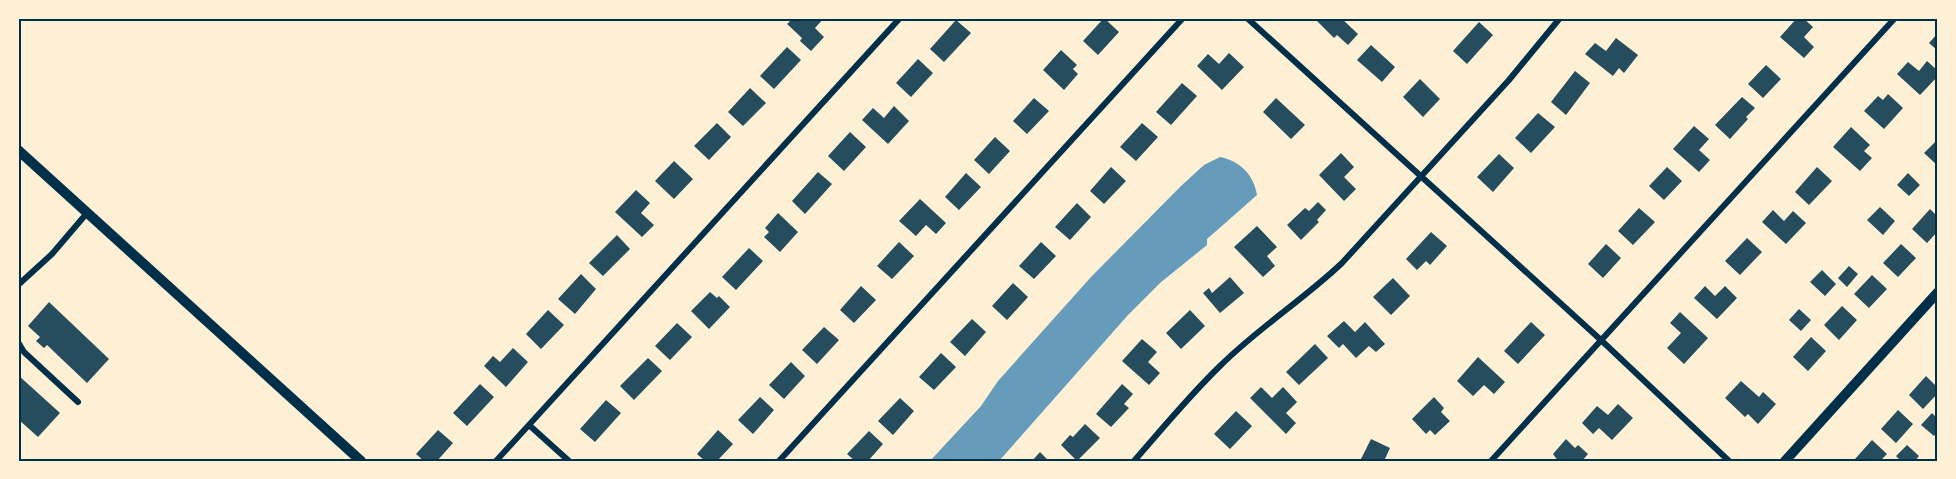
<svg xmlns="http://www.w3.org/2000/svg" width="1956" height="479" font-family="Signika,sans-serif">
<rect width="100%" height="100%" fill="#fdf0d5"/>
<path fill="#669bbc" d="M1220 157C1240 161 1254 175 1257 195L1207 239V245L1160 283 1128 315 999 461H930L981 406 998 381 1091 277 1181 186 1204 165Z"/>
<path fill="#264d5e" d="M793 18H824L815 28 824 37 811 51 800 41 802 38 787 24Z
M1104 18 1119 32 1098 55 1083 41Z
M1318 18H1341L1358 34 1348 45 1337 35 1334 38 1316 20Z
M1797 18H1803L1813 27 1804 37 1814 47 1804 58 1780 37Z
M956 20 971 33 944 62 930 49Z
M1479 22 1493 35 1467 64 1453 51Z
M1938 33V51L1929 43Z
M1616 38 1638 55 1624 73 1619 68 1613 76 1585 54 1595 43 1606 51Z
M1371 45 1395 67 1382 82 1357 60Z
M787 47 801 60 774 89 760 76Z
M1061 50 1077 65 1073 69 1078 74 1064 90 1043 70Z
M1229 53 1244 67 1222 90 1197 66 1208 54 1219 64Z
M918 59 933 73 911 97 896 83Z
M1927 61 1938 71V76L1920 95 1897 74 1908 62 1919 71Z
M1766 65 1781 79 1763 98 1748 84Z
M1575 71 1590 83 1566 115 1551 102Z
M1420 79 1440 99 1423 117 1403 97Z
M1182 83 1197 96 1171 125 1156 112Z
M750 88 766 103 743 126 728 112Z
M1888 94 1903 108 1884 129 1864 111 1878 96 1883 100Z
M1742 97 1755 108 1746 117 1748 119 1730 139 1715 125Z
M1034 98 1049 111 1027 134 1013 121Z
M1276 98 1305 125 1291 139 1263 112Z
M894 106 909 121 888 144 862 120 873 108 884 118Z
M1538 113 1555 127 1531 153 1515 138Z
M717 123 731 137 709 160 694 146Z
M1142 123 1158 137 1136 161 1120 147Z
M1694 126 1709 139 1699 150 1710 160 1699 172 1673 149Z
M1851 127 1870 145 1864 151 1872 158 1860 171 1833 147Z
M850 132 866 147 844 171 828 156Z
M995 137 1010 151 989 174 974 160Z
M1935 142 1938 145 1937 165 1924 153Z
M1341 153 1354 167 1344 177 1356 189 1344 201 1319 175Z
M1499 154 1514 168 1493 192 1477 177Z
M674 161 693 179 674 199 655 181Z
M1111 167 1126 181 1104 204 1090 191Z
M1667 167 1682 181 1664 200 1649 186Z
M1817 167 1832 181 1809 205 1795 192Z
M818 172 832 184 805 214 792 201Z
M966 173 981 187 959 210 945 197Z
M1908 173 1920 185 1909 196 1897 185Z
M636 190 650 203 641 213 654 225 642 237 615 212Z
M920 199 946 223 936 234 926 225 916 236 899 221Z
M1318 202 1326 210 1317 220 1319 222 1301 240 1287 225 1305 208 1309 211Z
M1077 203 1091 217 1070 240 1055 227Z
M1880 207 1895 221 1883 235 1867 220Z
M1639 208 1655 222 1633 245 1618 231Z
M1930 209 1938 217V231L1927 243 1912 229Z
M1773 210 1784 221 1793 211 1806 223 1786 244 1762 222Z
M778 213 798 232 780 252 764 237 769 232 765 228Z
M1257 226 1277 247 1267 256 1275 266 1263 277 1234 247Z
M1431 232 1447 246 1430 265 1426 261 1417 270 1406 259Z
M617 235 630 249 603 276 589 263Z
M1747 238 1762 252 1740 275 1725 261Z
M899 242 914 256 892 279 877 266Z
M1041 242 1056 256 1034 279 1019 266Z
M1606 244 1621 258 1603 278 1588 264Z
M1901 244 1916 258 1898 277 1883 263Z
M749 248 763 261 736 290 722 277Z
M1849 266 1858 274 1847 287 1838 278Z
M1822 270 1836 284 1825 296 1810 282Z
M581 274 596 289 575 314 558 299Z
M1872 275 1887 289 1869 308 1854 294Z
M1230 277 1244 293 1220 313 1203 293 1209 288 1212 293Z
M1393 278 1410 296 1391 315 1373 297Z
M1013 283 1028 297 1007 320 992 306Z
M861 286 876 300 854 323 840 310Z
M1705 286 1715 296 1725 286 1737 298 1717 319 1694 298Z
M710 292 717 298 719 296 730 307 709 329 691 311Z
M49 302 109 359 87 383 47 345 44 348 36 341 40 337 28 326Z
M1842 306 1857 320 1839 340 1824 325Z
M1799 309 1811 320 1801 331 1789 320Z
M548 310 564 325 541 349 526 334Z
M1190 310 1205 326 1181 349 1166 333Z
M1680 312 1708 338 1684 364 1667 348 1681 333 1670 323Z
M972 319 986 332 965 356 950 342Z
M1344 321 1355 332 1365 322 1385 344 1376 352 1369 346 1356 358 1343 344 1339 348 1327 336Z
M1531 322 1545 335 1518 364 1504 351Z
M677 323 692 337 670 360 655 346Z
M824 327 839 340 817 364 802 350Z
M1811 337 1826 351 1808 371 1793 357Z
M1142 339 1157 352 1148 362 1160 373 1149 385 1122 361Z
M1315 344 1328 358 1299 385 1286 372Z
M513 348 528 362 506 387 484 366 493 356 500 362Z
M941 353 956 367 934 390 919 377Z
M1478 357 1505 382 1494 394 1484 385 1473 396 1457 381Z
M648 358 662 371 634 400 620 386Z
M791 362 805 376 784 399 769 385Z
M18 375 60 413 38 437 18 419Z
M1926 376 1938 388V393L1923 409 1909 395Z
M1741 381 1759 397 1763 392 1776 404 1758 424 1748 414 1745 417 1725 398Z
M480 384 494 397 467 426 453 413Z
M1122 384 1133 394 1124 404 1129 408 1111 427 1096 414Z
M1261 387 1272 398 1283 387 1297 402 1286 413 1296 423 1286 434 1250 398Z
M760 397 774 410 753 434 738 420Z
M1434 397 1444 408 1441 412 1450 421 1435 435 1430 430 1426 434 1412 419Z
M900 398 914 411 893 435 878 421Z
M606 400 621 413 595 442 580 429Z
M1618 404 1633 418 1612 440 1599 428 1593 434 1582 423 1597 406 1608 415Z
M1898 410 1913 424 1896 443 1881 429Z
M1236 411 1252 426 1230 449 1214 434Z
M1932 413 1938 419V431L1934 436 1921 425Z
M1085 424 1100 438 1077 461 1061 445 1070 435 1073 437Z
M438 430 453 443 437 461H424L416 454Z
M718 430 733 444 717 461H705L697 454Z
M869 431 883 444 868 461H855L847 454Z
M1371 439 1390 448 1384 461H1360Z
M1566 439 1575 448 1578 445 1588 454 1582 461H1558L1553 454Z
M1872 440 1887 454 1880 461H1857L1855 459Z
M1907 445 1919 456 1915 461H1901L1896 456Z
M1040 452 1049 461H1032Z"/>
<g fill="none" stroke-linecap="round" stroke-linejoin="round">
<path stroke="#003049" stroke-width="6" d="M1247 18 1602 341 1729 461
M18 285 52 254 87 213
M18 342 24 352 78 402
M529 425 569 461
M496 461 900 18
M779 461 1183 18
M1134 461C1162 429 1189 396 1220 366 1258 328 1303 300 1342 263L1509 80 1560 18
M1491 461 1895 18"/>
<path stroke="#003049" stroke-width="10" d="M18 150 361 461
M1785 461 1938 292"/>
</g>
<rect width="1956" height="479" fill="none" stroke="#fdf0d5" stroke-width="39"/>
<rect x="20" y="20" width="1916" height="440" fill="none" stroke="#003049" stroke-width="2"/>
</svg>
